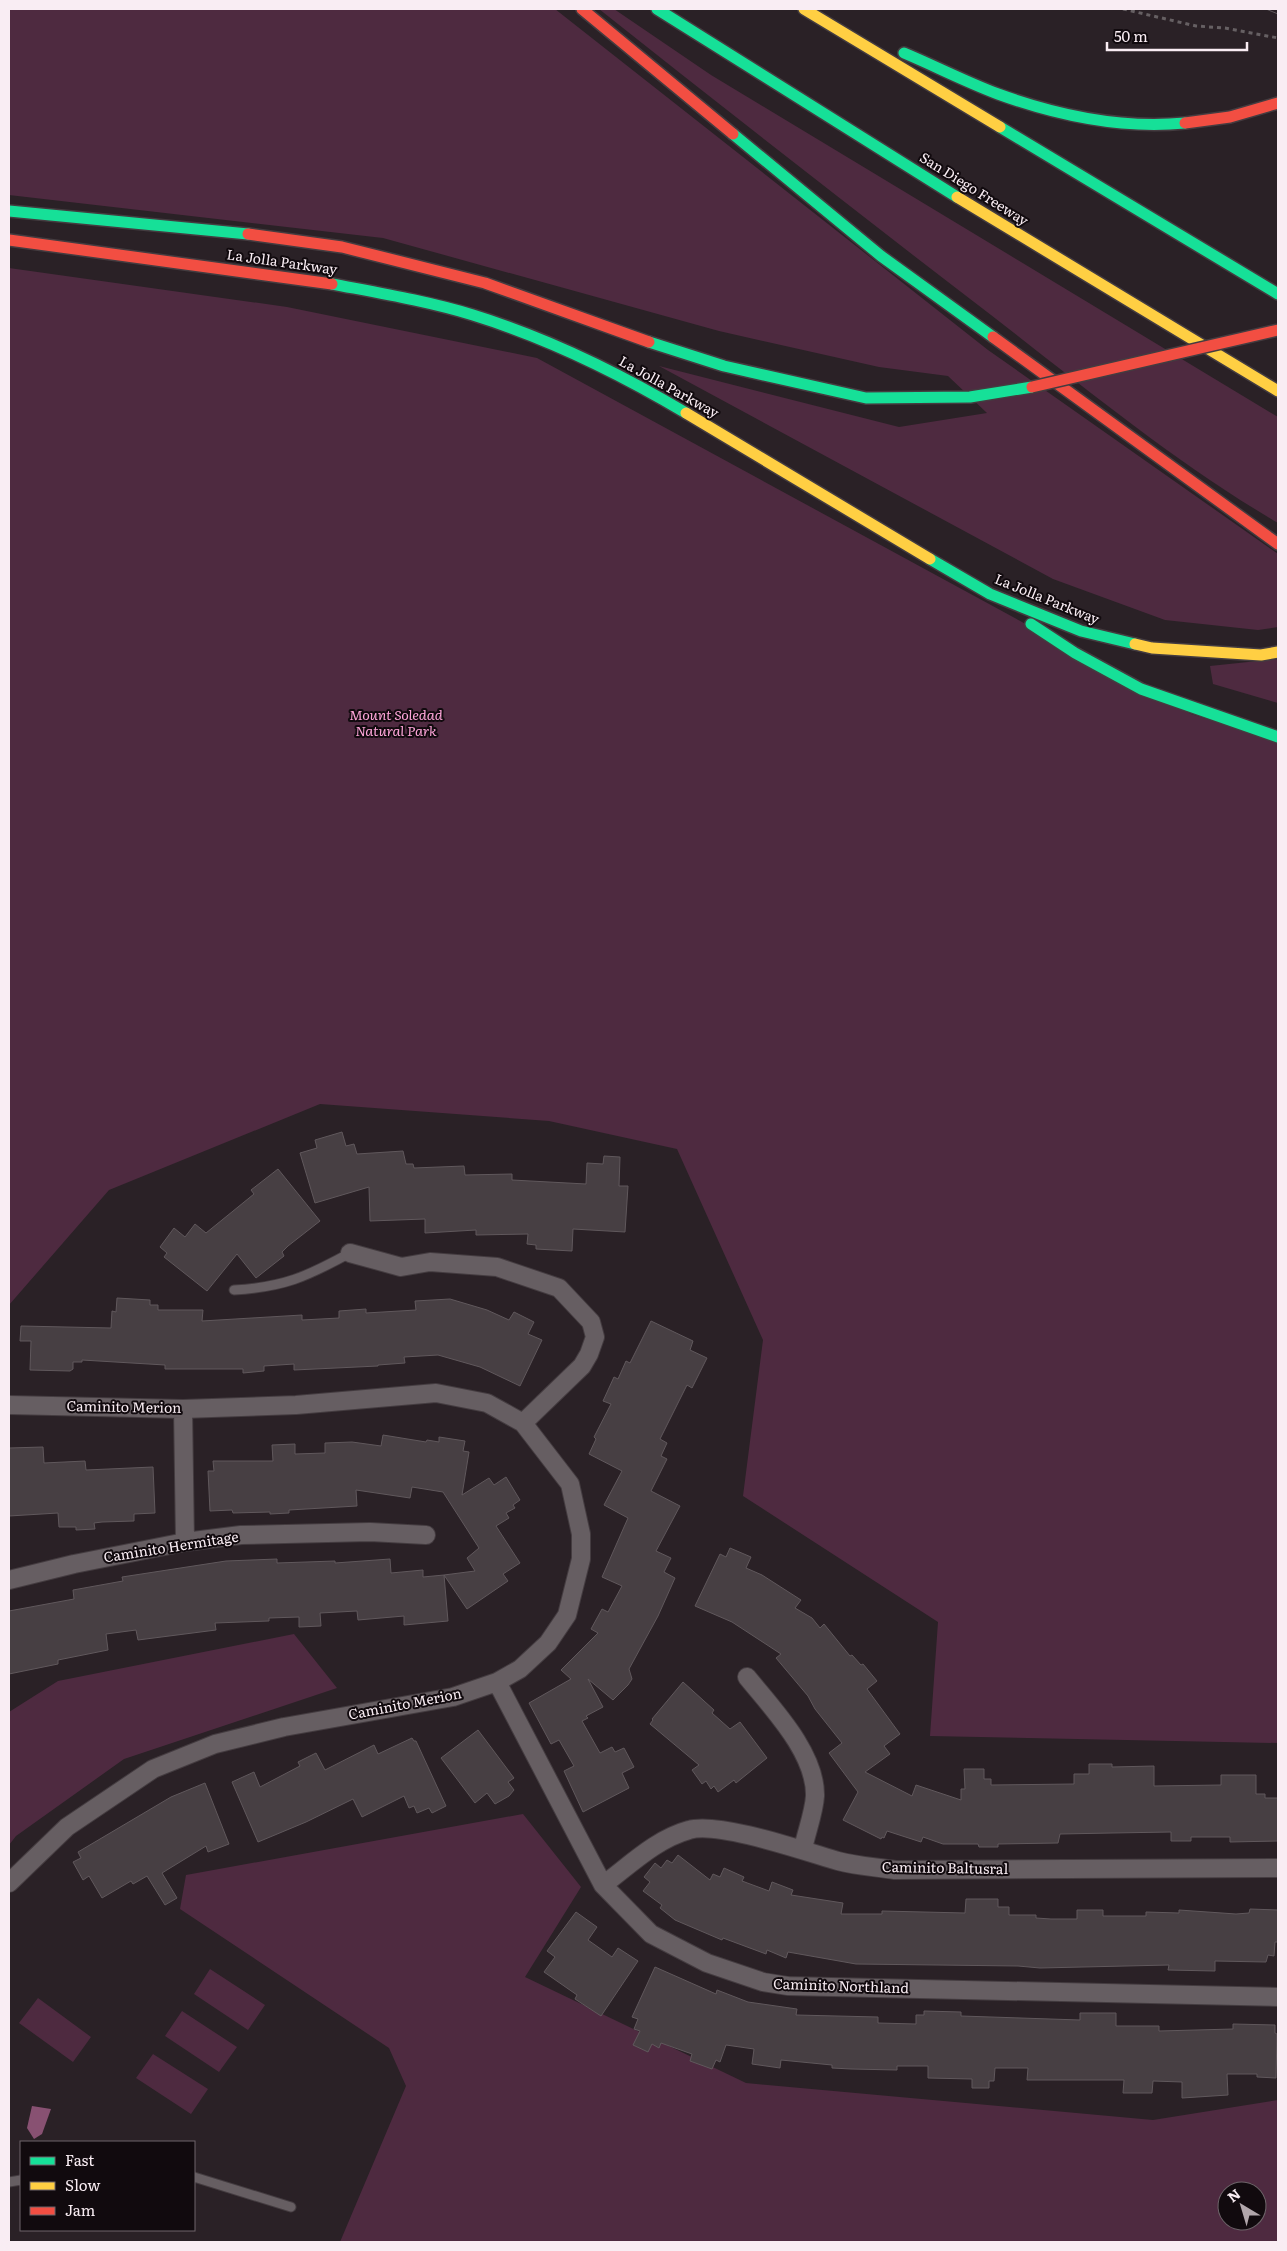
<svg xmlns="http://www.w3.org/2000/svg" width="1287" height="2251" font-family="Literata,serif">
<rect width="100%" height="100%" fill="#2a2126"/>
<path fill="#4e2a40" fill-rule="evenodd" d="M9 9H555L988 350 1278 554V627L1258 630 1165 620 1053 579 659 366 899 427 987 413 948 376 879 367 719 331 383 238 9 195Z
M599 9H614L711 75 1278 417V523C1176 463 1084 387 991 315 859 214 729 112 599 9Z
M9 268 287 307 537 358 1191 714 1278 741V1743L930 1736 938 1622 743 1496 763 1340 677 1149 549 1121 320 1104 109 1190 9 1305Z
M1278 659V703L1213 684 1210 666Z
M294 1634 337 1688 124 1759 16 1836 9 1845V1712L58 1681Z
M523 1814 581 1887 525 1977 746 2083 1153 2120 1278 2100V2242H340L406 2086 389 2048 180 1909 186 1875ZM1227 2191H1257V2221H1227Z
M210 1969 265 2005 248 2030 194 1994Z
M38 1998 91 2037 73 2062 19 2023Z
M182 2011 237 2047 219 2072 165 2036Z
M153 2054 208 2089 191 2114 136 2078Z"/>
<path fill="#885172" d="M32 2106 51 2109 42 2134 34 2139 27 2128Z"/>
<path fill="#473f43" stroke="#60585c" d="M342 1132 346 1146 354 1144 357 1154 403 1151 406 1164H413L414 1168 464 1166 465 1175 512 1174V1180L586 1184 587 1163 603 1164 604 1156 620 1157 619 1186H628L625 1232 573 1229 572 1251 536 1249V1245L527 1244 528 1234 476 1235V1230L425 1233V1219L370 1221 369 1187 315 1203 300 1153 317 1148 315 1140Z
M278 1169 320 1221 288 1246 282 1252 284 1256 256 1278 237 1254 207 1291 164 1257 167 1253 160 1247 174 1228 185 1237 195 1224 206 1233 254 1194 251 1190Z
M117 1298 150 1300V1305H158V1310H203L202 1321 302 1315V1320L339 1318V1311L366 1309V1313L416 1310 415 1301 450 1299 487 1310 509 1320 514 1312 534 1322 528 1334 542 1340 520 1386 480 1367 438 1355 404 1357 405 1363 378 1365V1366L294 1370V1364L264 1366V1371L243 1373V1369H165V1365L82 1360V1362H73V1369L70 1371 30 1370 31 1341H20L21 1326 111 1328 112 1311 116 1312Z
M651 1321 693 1341 690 1350 707 1358 692 1388 687 1385 660 1439 667 1443 661 1456 667 1459 651 1491 680 1506 656 1551 671 1558 664 1572 675 1578 658 1616 629 1669 632 1679 628 1685 613 1700 588 1679 603 1707 586 1716 588 1718 582 1721 600 1753 612 1747 615 1752 624 1748 634 1767 622 1773 629 1788 583 1812 564 1771 574 1766 559 1740 551 1744 529 1703 571 1679 561 1670 598 1633 591 1629 602 1609 608 1612 622 1586 602 1577 628 1518 604 1505 622 1471 589 1454 596 1439 594 1437 611 1404 603 1401 614 1377 618 1379 626 1361 630 1363Z
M383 1435 426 1442 427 1440 439 1442V1437L465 1441 463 1451 469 1452 462 1495 489 1478 494 1485 506 1477 520 1500 513 1505 515 1508 506 1513 509 1518 496 1526 520 1563 503 1574 508 1581 467 1609 444 1575 475 1571 467 1558 479 1548 443 1492 412 1487 410 1498 356 1490 357 1506 289 1510V1513L270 1514V1512L233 1513 232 1510 210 1511 208 1471H214L213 1461H273L272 1445 295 1444V1454L325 1453V1443L352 1442 381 1446Z
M43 1447 44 1463 85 1461 86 1470 153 1467 155 1513 134 1514V1521L102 1522 94 1523 95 1529 76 1530V1527H59L58 1513 9 1516V1448Z
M730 1548 751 1557 746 1568 762 1575 801 1600 795 1608 812 1618 820 1628 824 1624 850 1656 852 1655 861 1665 863 1664 877 1681 867 1689 900 1734 884 1746 890 1754 865 1772 912 1796 916 1785 961 1800V1789H965L964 1769H984V1779H991V1785L1074 1784V1774H1089V1764H1112V1767L1154 1766V1786L1221 1785V1775H1256V1794H1265V1798H1278V1841L1230 1842V1837H1191V1841H1171V1832L1112 1833 1060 1834 1058 1843 998 1844V1847H979L978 1844H943L923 1837 921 1842 887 1831 884 1838 882 1837 881 1839 843 1820 858 1792 829 1753 842 1743 815 1709 808 1696 776 1658 781 1654 732 1622 695 1606 720 1554 726 1557Z
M277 1559V1563L335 1561V1563L390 1559 391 1573 423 1570V1577L444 1575 448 1621 404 1625V1616L358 1620 357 1611 320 1613 321 1626 299 1627V1617L269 1618V1621L215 1623 216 1630 138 1640 136 1630 106 1634 108 1650 58 1660V1664L9 1674V1611L74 1599 73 1590 123 1581 122 1577 226 1561Z
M683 1682 714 1710 712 1713 730 1729 740 1722 767 1758 736 1783 734 1780 718 1792 714 1786 711 1789 706 1781 702 1784 692 1770 699 1765 650 1724 653 1720 652 1719Z
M478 1730 514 1778 508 1782 514 1790 509 1796 495 1804 487 1793 475 1803 441 1758Z
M412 1738 414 1741H416L446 1806 432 1813 429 1808 417 1813 414 1806 409 1808 404 1796 362 1817 353 1799 306 1822 258 1842 232 1782 254 1772 260 1787 300 1766 298 1762 316 1753 325 1770 374 1745 378 1754Z
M205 1783 229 1844 208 1852 206 1846 162 1873 177 1898 165 1905 147 1876 133 1884 131 1881 102 1898 89 1876 83 1880 73 1862 81 1858 78 1852 171 1797Z
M678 1855 710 1880 713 1874 720 1877 724 1868 744 1877 742 1881 769 1891 772 1882 793 1890 791 1895 843 1903 841 1914H882V1911L965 1913 966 1899H998V1907H1009V1915H1036V1918L1051 1919H1077V1910H1103V1916H1146V1912L1179 1913V1910L1236 1914 1249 1913 1250 1909 1278 1910V1942H1275L1274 1956 1268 1955 1266 1962 1215 1961V1971L1168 1970 1169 1965 1040 1968 1018 1966 856 1964 788 1952 786 1958 767 1950 766 1954 723 1938 722 1940 675 1920 660 1908 662 1905 643 1891 650 1882 644 1877 655 1863 661 1868 667 1860 672 1863Z
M576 1912 597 1927 588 1940 612 1957 618 1948 638 1961 601 2016 575 1999 577 1995 544 1972 555 1957 547 1951Z
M655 1967 716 1994 717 1990 748 2002 797 2009 796 2015 878 2017V2023L916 2024V2015H924V2011L961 2012V2016L1080 2020V2013H1116V2026H1159V2031L1233 2029V2024L1275 2025V2033L1277 2034 1276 2078 1257 2077V2074H1227L1228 2095 1182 2098V2082L1153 2081 1152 2093H1123L1124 2080H1027L1028 2068H995L994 2081H989V2088H972V2079L928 2078V2066H897V2070L851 2069 832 2068V2065L781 2060 780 2068 752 2064 754 2049 726 2045 720 2062 716 2060 712 2069 690 2061 692 2054 661 2043 659 2048 652 2044 648 2052 633 2045 640 2031 634 2029 638 2019 632 2017Z"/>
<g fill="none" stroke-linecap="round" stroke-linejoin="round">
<g stroke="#443c40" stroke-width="11">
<path id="lane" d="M234 1290C284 1287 306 1277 350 1253
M194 2177 291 2207
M9 2182 21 2180"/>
</g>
<g stroke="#443c40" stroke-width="20">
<path id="street" d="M350 1253 401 1267 430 1262 497 1267 559 1288 591 1322 595 1337 589 1354 582 1366 523 1423
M9 1405 183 1409 296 1405 436 1393 487 1403 523 1423 570 1484 581 1534V1559L567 1615 548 1643 520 1669 497 1682 453 1697 284 1727 215 1744 153 1769 67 1827 9 1883
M183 1409 185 1542
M9 1580 74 1564 185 1542 241 1535 370 1532 426 1535
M747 1677C772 1708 816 1753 815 1796 814 1813 806 1833 803 1849
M497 1682 603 1885 651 1934 707 1963 763 1982 788 1986 1278 1997
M603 1885C630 1865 656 1839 689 1830 718 1821 807 1852 838 1861 856 1866 876 1867 895 1870L1278 1868"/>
</g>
<g stroke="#443c40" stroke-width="14">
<path id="fast" d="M657 9 957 197
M904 53C935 66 966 82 998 94 1056 115 1123 129 1185 123
M1000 127 1278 294
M733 134 881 256 993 337
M9 211 248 234
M332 284C379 293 427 301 473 315 547 338 619 373 686 413
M649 342 724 366 866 398 970 397 1032 387
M930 559 990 594 1081 631 1135 644
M1031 624 1075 653 1141 689 1278 737"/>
</g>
<g stroke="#443c40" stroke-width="14">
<path id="slow" d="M804 9 1000 127
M957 197 1278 391
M686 413 930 559
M1135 644 1152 648 1261 655 1278 652"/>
</g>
<g stroke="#443c40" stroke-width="14">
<path id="jam" d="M582 9 733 134
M1185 123 1230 117 1278 103
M248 234 342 247 485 283 649 342
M9 240 332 284
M993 337 1278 544"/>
</g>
<path stroke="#666063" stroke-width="3" stroke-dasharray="4 4" stroke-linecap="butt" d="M1123 9 1196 26 1225 28 1278 38"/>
<use href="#lane" stroke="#665e62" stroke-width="9"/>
<use href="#street" stroke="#665e62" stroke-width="18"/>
<use href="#fast" stroke="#16e098" stroke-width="11"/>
<use href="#slow" stroke="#ffcf43" stroke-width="11"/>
<use href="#jam" stroke="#f24e42" stroke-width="11"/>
<path stroke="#5f585c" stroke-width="1" d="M1266 9 1278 14"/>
<g stroke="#443c40" stroke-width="14" stroke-linecap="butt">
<path id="jam-bridge" d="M1032 387 1278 330"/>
</g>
<use href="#jam-bridge" stroke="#f24e42" stroke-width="11"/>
</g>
<g text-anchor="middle" stroke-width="4" stroke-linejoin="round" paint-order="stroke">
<g font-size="14" fill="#f9edf3" stroke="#110a0e">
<text transform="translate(974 189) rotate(32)" y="5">San Diego Freeway</text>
<text transform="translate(282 262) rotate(8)" y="5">La Jolla Parkway</text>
<text transform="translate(669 387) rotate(29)" y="5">La Jolla Parkway</text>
<text transform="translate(1047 599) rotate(22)" y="5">La Jolla Parkway</text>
<text transform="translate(124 1407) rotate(1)" y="5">Caminito Merion</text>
<text transform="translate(171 1547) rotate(-9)" y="5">Caminito Hermitage</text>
<text transform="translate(405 1704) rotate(-11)" y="5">Caminito Merion</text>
<text transform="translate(945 1868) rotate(1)" y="5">Caminito Baltusral</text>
<text transform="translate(841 1986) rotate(2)" y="5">Caminito Northland</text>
</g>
<g font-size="14" font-style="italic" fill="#fea5d9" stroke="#110a0e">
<text x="396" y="720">Mount Soledad<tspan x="396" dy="16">Natural Park</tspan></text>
</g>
</g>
<rect width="1287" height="2251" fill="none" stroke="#f9edf3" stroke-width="20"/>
<rect x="20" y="2141" width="175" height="90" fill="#110a0e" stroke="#6e656a"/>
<rect x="30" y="2157" width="25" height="8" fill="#16e098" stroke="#6e656a"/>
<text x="65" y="2166" font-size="15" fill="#f9edf3">Fast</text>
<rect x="30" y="2182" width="25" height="8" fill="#ffcf43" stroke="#6e656a"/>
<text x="65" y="2191" font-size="15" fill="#f9edf3">Slow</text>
<rect x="30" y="2207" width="25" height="8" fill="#f24e42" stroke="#6e656a"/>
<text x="65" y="2216" font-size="15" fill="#f9edf3">Jam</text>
<g transform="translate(1242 2206) rotate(322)"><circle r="24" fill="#110a0e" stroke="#6e656a"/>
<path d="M0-4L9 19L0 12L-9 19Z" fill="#b1a6ab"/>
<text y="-8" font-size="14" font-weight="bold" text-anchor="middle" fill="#f9edf3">N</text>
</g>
<path d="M1107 42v8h140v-8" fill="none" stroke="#f9edf3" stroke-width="2.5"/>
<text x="1114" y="42" font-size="15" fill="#f9edf3" stroke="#110a0e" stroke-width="4" paint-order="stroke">50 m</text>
</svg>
